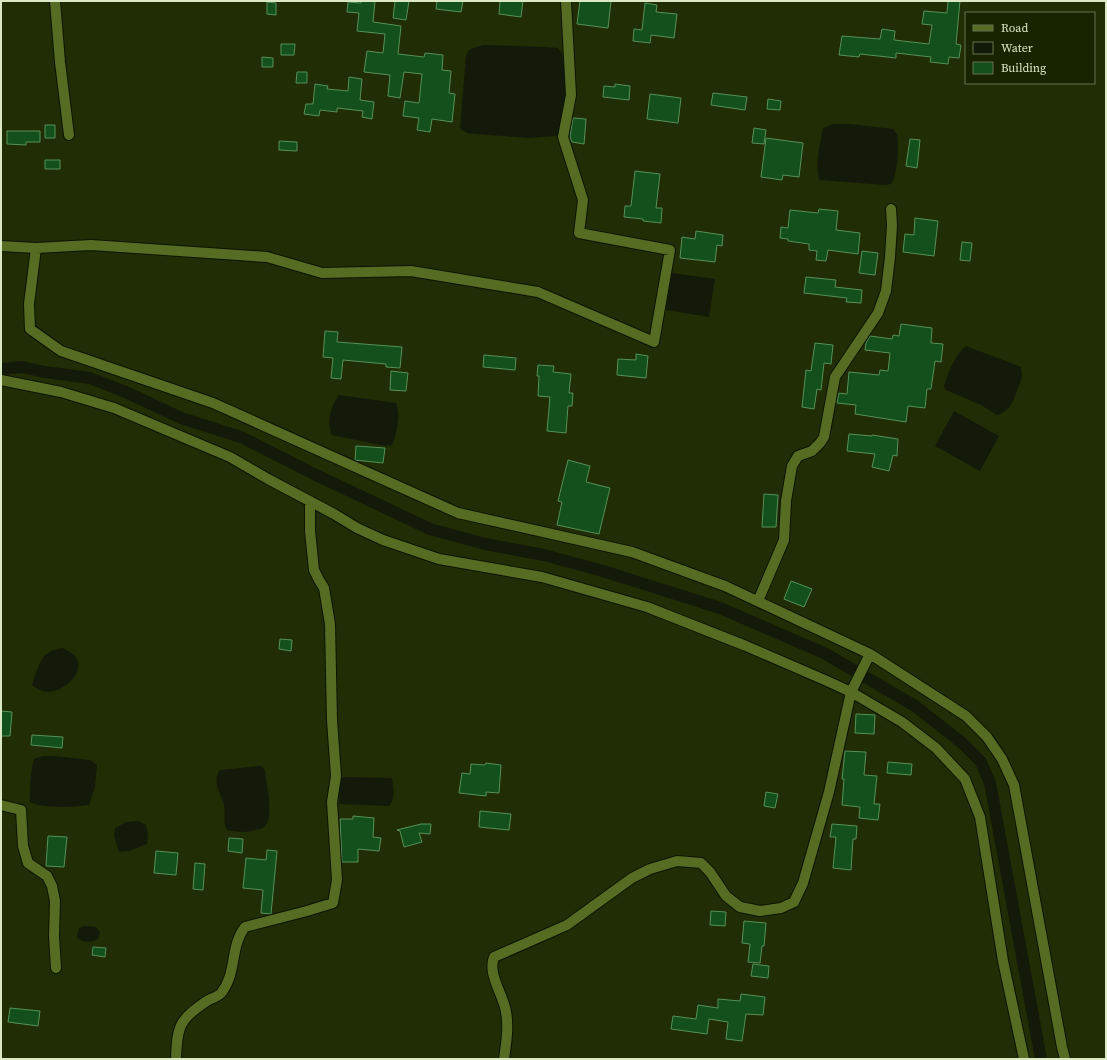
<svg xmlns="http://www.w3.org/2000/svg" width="1107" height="1060" font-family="'Source Serif 4',serif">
<rect width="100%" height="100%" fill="#212d05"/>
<path fill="#141a09" d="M483 45 545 47 558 48 562 53C565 78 571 113 556 136L529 138 475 134 467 133 460 129 466 55 470 49Z
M833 124H850L893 129 897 134C899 147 898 173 891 184L885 185 819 180C815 163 820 145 823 128Z
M672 273 715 279 709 317 666 310Z
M966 346 1021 367 1022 377 1014 399 1009 408 1001 414 997 415 981 405 946 390 944 387C947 375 956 353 966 346Z
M339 395 396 403C401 415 397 433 392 445L386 446 332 435C326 423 331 405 339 395Z
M954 411 999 436 980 471 935 446Z
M63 648C67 650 71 653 74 655 88 671 65 691 49 692 43 692 37 689 32 685 39 666 40 650 63 648Z
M43 756H55L90 760 97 765 95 787 89 805C74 807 43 809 30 802 30 787 30 774 34 759Z
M258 766H261L265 770C266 783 274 815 266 825 263 829 259 829 255 830 246 833 236 832 227 830 222 822 226 813 224 805 221 793 212 784 219 771L221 770Z
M343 777 392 778C393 787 396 798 389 806L339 804 340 782Z
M138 821 146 825 148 835 147 844 129 851 119 852 114 836 115 828 126 822Z
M84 926 96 927 100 932 98 939C90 943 85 943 77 938L79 928Z"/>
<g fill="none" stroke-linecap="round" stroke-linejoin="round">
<path stroke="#141a09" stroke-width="12" d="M1 369 22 367 45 372 90 378 128 393 181 418 241 437 316 475 430 529 485 544 544 555 603 571 720 608 824 653 915 706 961 742 981 762 990 783 1041 1059"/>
</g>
<path fill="#13501b" stroke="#569158" d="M361 1H375L373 22 401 26 398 54 424 57 425 53 443 55 442 70 451 71 449 93 455 94 452 122 432 119 430 132 417 130 419 118 403 116 405 101 419 103 422 74 404 72 400 98 388 96 390 75 364 72 367 51 383 53 385 34 357 31 359 13 347 12 348 2 361 3Z
M395 1H409L406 20 393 18Z
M437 1H463L461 12 436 9Z
M500 1H523L521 17 499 14Z
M580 1H611L608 28 577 24Z
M948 1H960L956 44 961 45 959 58 949 57 948 64 930 62 931 57 896 53V58L860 54 859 57 839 55 842 36 880 39 882 29 895 31 894 40 929 44 932 25 922 24 924 11 947 13Z
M267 2 276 3V15L267 14Z
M645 3 657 5 656 12 677 14 674 38 651 35 650 43 633 41 634 29 642 30Z
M281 44H295L294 55H281Z
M262 57 273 58V67H262Z
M297 72H307V83H296Z
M349 77 362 79 360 100 374 102 372 119 362 117 363 111 337 108V112L320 110 319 116 304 114 306 104H313L315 84 328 86 327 89 348 91Z
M615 84 630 86 629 100 603 97 604 86 615 87Z
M713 93 747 97 745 110 711 105Z
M650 94 681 98 678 123 647 119Z
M768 99 781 101 780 110 767 109Z
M573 118 586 119 584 144 572 142 570 137Z
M45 125H55V138H45Z
M754 128 766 130 764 144 752 143Z
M7 131H40V142H26V145L7 144Z
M766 138 803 143 799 177 783 175 782 180 761 177Z
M910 139 920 140 917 168 906 166Z
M279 141 297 142V151L279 150Z
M45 160H60V169H45Z
M635 171 660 174 656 208H662L661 223 643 221V219L624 217 625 206H631Z
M819 209 838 211 836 230 860 233 858 254 828 250 826 261 816 260 817 251 809 250V244L788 241V239L780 238 781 227 788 228 790 210 818 213Z
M915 218 938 221 934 256 903 252 905 234 914 235Z
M696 231 723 235 722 246 717 245 715 262 680 258 682 237 695 239Z
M962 242 972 243 970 261 960 260Z
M862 251 878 253 875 275 859 273Z
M806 277 836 280 835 287 862 290 861 303 846 302 847 298 804 293Z
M901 324 932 328 931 343 943 344 941 362 935 361 931 389H927L925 408 908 406 906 422 855 414 856 405 837 403 839 393 847 394 849 372 879 375 880 370 888 371 890 353 865 350 866 343 870 336 892 339 893 335 899 336Z
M325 331 338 332 337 342 402 347 400 368 386 367V364L343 360 341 379 331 378 333 358 323 357Z
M815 343 833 345 831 364 824 363 821 390 817 389 814 409 802 407 806 370 811 371Z
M636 354 648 356 646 378 617 375 618 359 636 360Z
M484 355 516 358 515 370 483 367Z
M538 365 554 366 553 372 571 374 569 393H573L572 406H568L566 433 547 431 550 397 538 396 539 376H537Z
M391 371 408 373 406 391 390 390Z
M849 434 872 436V435L898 439 897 456 893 455 889 471 872 467 875 454 847 451Z
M356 446 385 448 383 463 355 460Z
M568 460 590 466 586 482 610 488 599 534 557 525 562 502 558 501Z
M764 494 778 495 776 527H762Z
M791 581 812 589 804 607 784 599Z
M280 639 292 640 291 651 279 649Z
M1 711 12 712 10 736H1Z
M856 714 875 715 874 734 855 733Z
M32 735 63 737 62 748 31 745Z
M845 751 866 752 864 775 877 776 874 804H880L878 820 859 818 860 807 842 805 844 779H842Z
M888 762 912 764 911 775 887 773Z
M486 763 501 765 499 793 486 792V796L459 793 462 773 470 774 471 764 485 765Z
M766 792 778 794 775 808 764 806Z
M480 811 511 814 509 830 479 827Z
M353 816 374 818 373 837 381 838 379 851 358 849V862H342L340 819H353Z
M421 824H431L430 834 419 833 422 842 404 847 400 831 397 830Z
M832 824 857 826 856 839H853L851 870 833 868 836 837H830Z
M48 836 67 837 64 867 46 866Z
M229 838 243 839 242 853 228 851Z
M267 850 277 851 271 914 261 913 263 890 243 888 246 858 266 860Z
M156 851 178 853 176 875 154 873Z
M195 863 205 864 203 890 193 889Z
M711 911 726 912 725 926 710 925Z
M744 921 766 923 764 946H762L760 963 748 962 750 944 742 943Z
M93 947 106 948 105 957 92 955Z
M753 964 769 966 768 978 751 976Z
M741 994 765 997 763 1015 746 1014 742 1041 726 1039 728 1022 709 1019 707 1034 671 1029 673 1016 696 1019 698 1005 718 1008V999L740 1001Z
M10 1008 40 1011 38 1026 8 1022Z"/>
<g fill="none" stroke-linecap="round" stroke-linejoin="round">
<g stroke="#0d1401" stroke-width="12">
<path id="minor" d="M55 1 60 62 69 135
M1 246 36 248 29 304 30 329 61 351 213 403 458 513 632 552 725 586 870 654 966 716 987 737 1002 759 1014 785 1062 1047 1065 1059
M36 248 91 245 267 257 322 273 411 271 538 292 654 342 670 250 579 233 583 200 563 137 571 95 566 1
M1 380 61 392 114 408 230 457 268 479 334 514 357 528 383 540 439 559 542 577 647 607 746 646 827 681 851 692 902 722 936 748 965 779 980 817 1003 961 1024 1059
M758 601 784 540 786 501 792 466 798 456 812 451 820 443 824 437 835 377 878 313 886 291 890 257 892 225 891 209
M1 805 21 810 23 846 28 863 47 876 52 886 55 901 54 936 56 968
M176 1059C177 1027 179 1019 207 1001 211 998 219 997 222 992 237 972 230 946 245 927L307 911 333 903 337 880 332 802 336 776 332 720 330 624 324 588 319 580 314 570 310 531V501
M504 1059C506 1043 509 1028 506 1012 504 996 487 974 494 957L567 925 632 878 650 869 677 861 701 863 710 872 726 896 740 907 760 911 781 908 794 902 803 883 829 792 851 692 870 654"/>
</g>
<use href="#minor" stroke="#556c22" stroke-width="10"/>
</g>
<rect width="1107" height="1060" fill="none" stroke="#dae9c3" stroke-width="4"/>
<rect x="965" y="12" width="130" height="72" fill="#182300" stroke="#66724e"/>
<rect x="973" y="25" width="20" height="6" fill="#556c22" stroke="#66724e"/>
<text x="1001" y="32" font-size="12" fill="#dae9c3">Road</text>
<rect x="973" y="42" width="20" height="12" fill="#141a09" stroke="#66724e"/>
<text x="1001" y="52" font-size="12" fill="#dae9c3">Water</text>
<rect x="973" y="62" width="20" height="12" fill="#13501b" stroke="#66724e"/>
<text x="1001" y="72" font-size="12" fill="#dae9c3">Building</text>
</svg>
